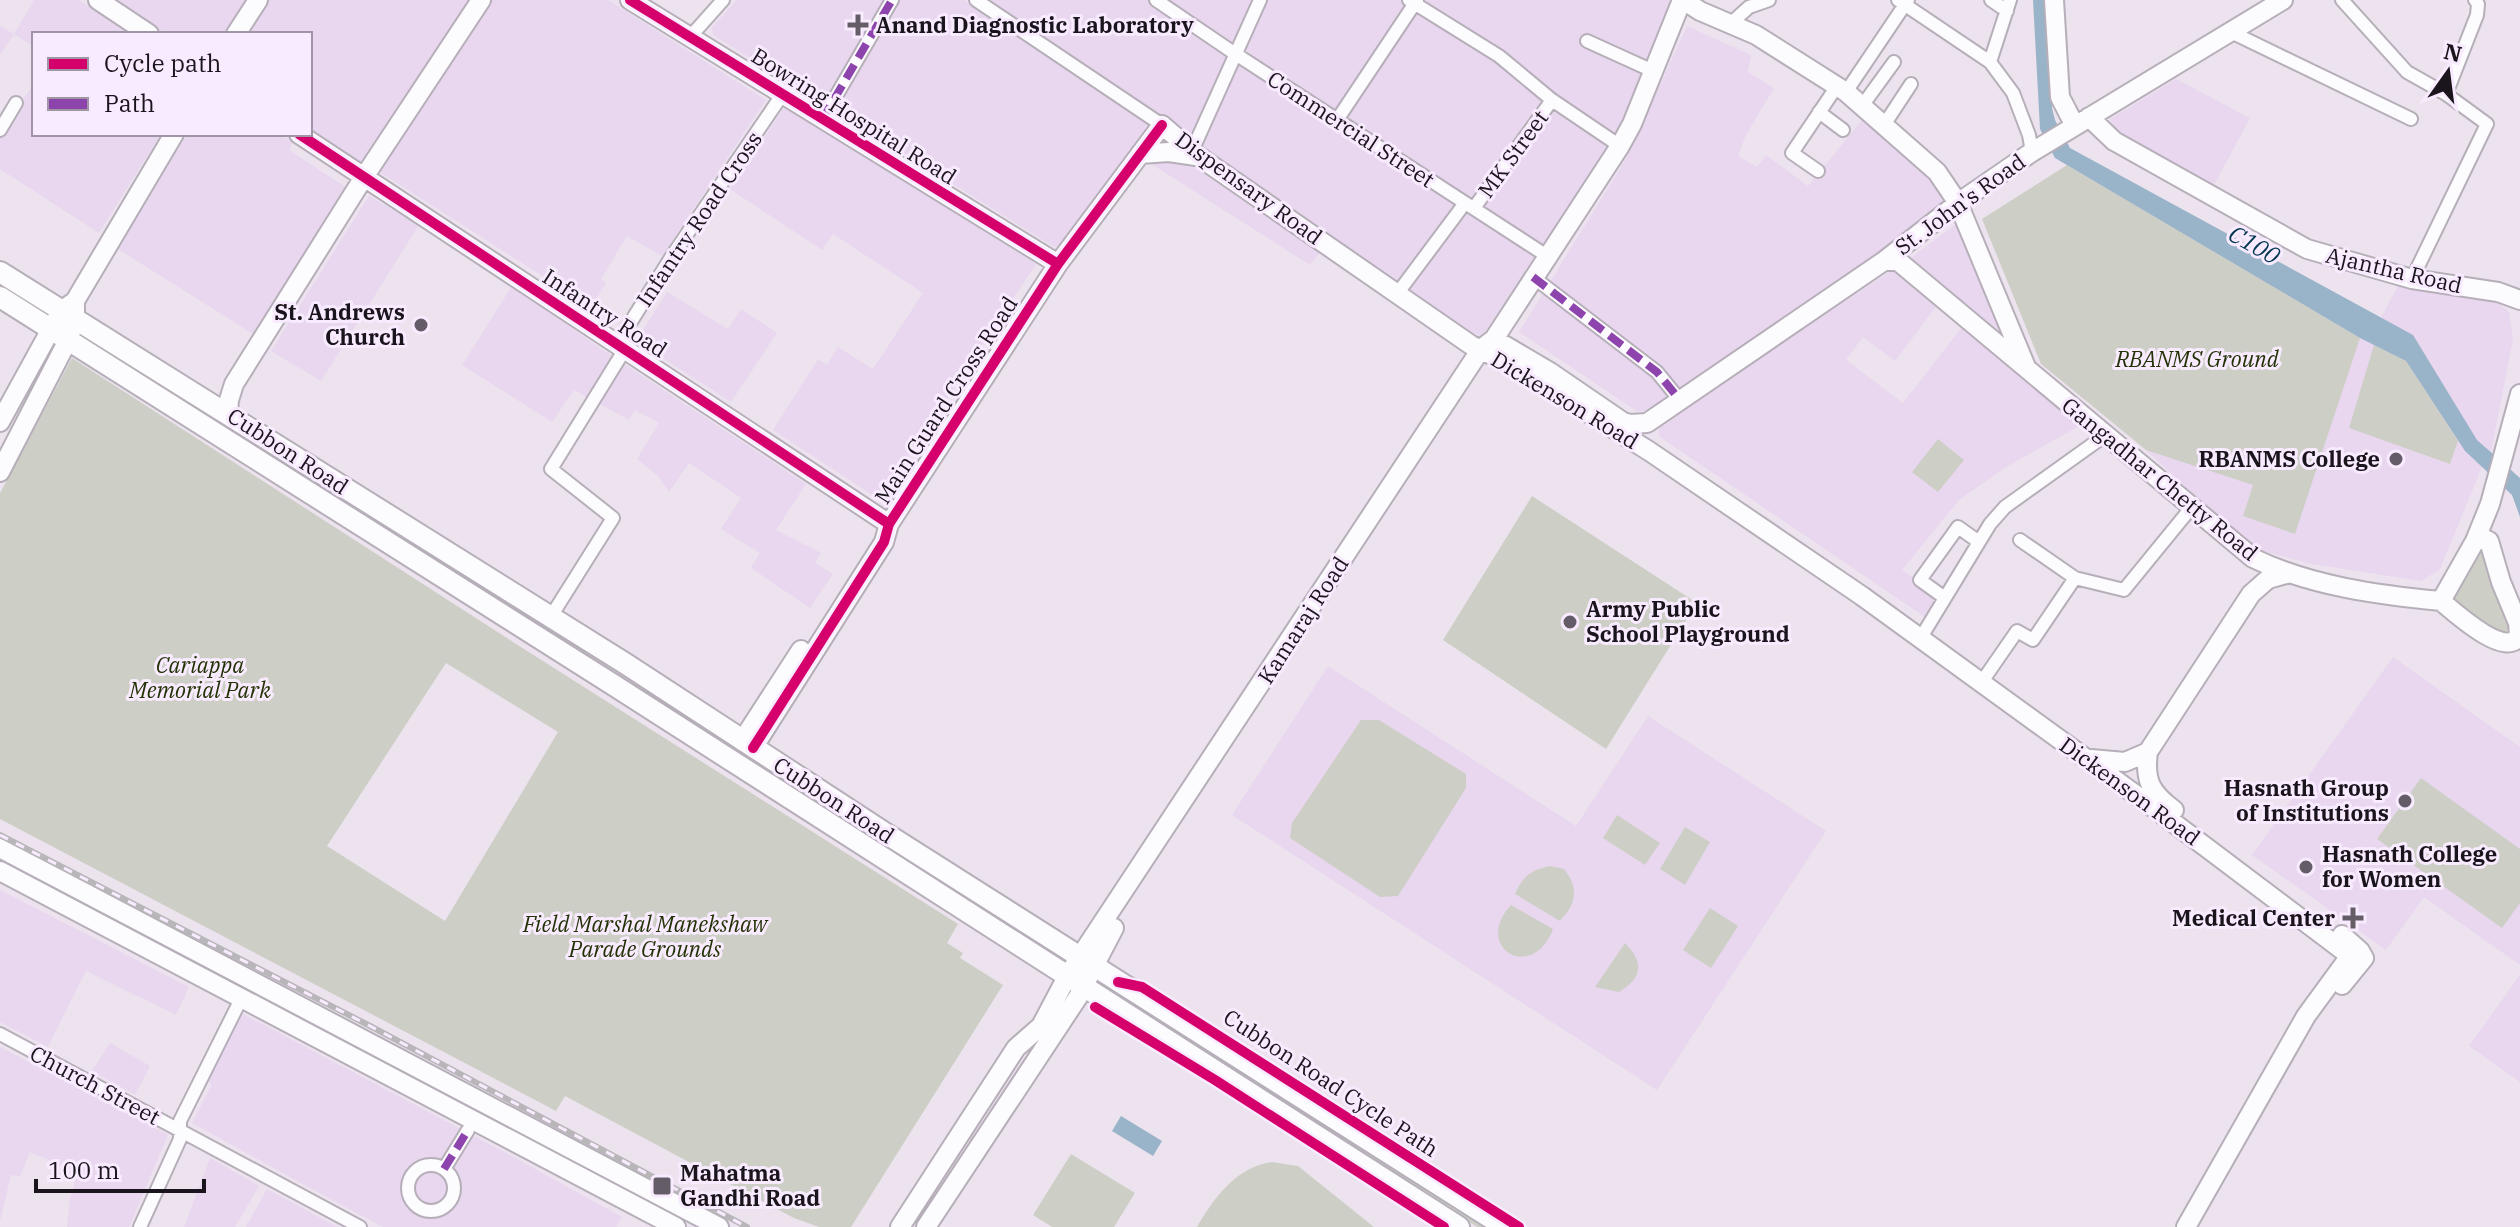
<svg xmlns="http://www.w3.org/2000/svg" width="2520" height="1227" font-family="'IBM Plex Serif',serif">
<rect width="100%" height="100%" fill="#ece3ef"/>
<path fill="#e8d7ee" d="M34 0H79L132 34H34V47L14 34 0 55V26L14 34Z
M113 0H248L228 34H166Z
M268 0H473L366 166 310 129V34H246Z
M490 0H608L766 100 662 256 627 236 601 279 606 283 591 307 378 171Z
M737 0H964L1150 126 1064 244 1054 247 713 35 712 27Z
M986 0H1668L1671 2 1644 73 1616 134 1482 336 1472 333 1404 288 1201 145Z
M1687 26 1751 55 1748 72 1774 88 1746 135 1738 156 1757 167 1766 155 1808 186 1862 120 1914 161 1948 200 1851 272 1727 357 1649 410 1638 412 1519 332 1626 159Z
M2176 79 2250 118 2212 189 2118 136 2110 119Z
M34 83V134H161L99 233 0 169V136Z
M785 106 1036 264 880 500 773 430 818 359 827 365 838 347 873 369 923 293 833 234 822 250 730 189Z
M187 134H280L293 142 289 150 350 190 256 336 118 249Z
M1190 159 1320 252 1310 265 1145 160Z
M369 196 419 225 321 381 271 351Z
M1960 221 2006 343 1908 260Z
M2231 262 2360 338 2406 361 2465 450 2482 467 2440 569 2421 581 2312 564 2262 551 2223 522 2146 450 2182 403Z
M1894 269 1938 304 1895 361 1863 337 1846 360 1903 403 1962 327 2081 425 2006 467 1959 500 1902 570 1938 595 1925 617 1660 437 1658 431 1663 421Z
M2400 282 2494 300 2509 312 2513 339 2491 452 2477 440 2381 318Z
M512 286 600 348 806 484 776 530 821 553 815 563 833 574 810 608 751 568 760 553 721 529 741 498 689 463 669 492 658 476 637 459 659 423 635 410 629 420 574 390 552 422 462 365Z
M667 292 728 329 741 309 777 333 731 402 636 341Z
M2393 657 2520 747V965L2424 897 2386 950 2252 855Z
M1328 666 1576 826 1648 716 1826 831 1657 1090 1232 815Z
M0 890 189 987 176 1015 86 971 48 1047 0 1022Z
M2520 975V1082L2469 1046Z
M243 1014 506 1153 622 1217 616 1227H383L301 1183 192 1123 212 1084 205 1080Z
M110 1043 150 1066 135 1095 92 1071Z
M0 1047 168 1135 129 1227H67L70 1198 78 1172 30 1152 20 1176 11 1175 0 1221Z
M210 1158 259 1186 235 1227H184Z
M267 1189 280 1196 337 1227H246Z"/>
<path fill="#cdcfc6" fill-rule="evenodd" d="M2067 165 2360 338 2295 534 2243 516 2253 485 2146 450 2041 364 1982 219Z
M87 335 455 568 453 572 84 340Z
M2374 345 2406 361 2458 441 2450 464 2349 428Z
M72 358 524 649 958 924 947 943 963 953 960 958 1003 985 851 1227H819L794 1218 565 1096 556 1111 0 819V493ZM446 663 558 732 445 921 327 846Z
M1938 439 1964 460 1938 492 1912 472Z
M1532 496 1697 603 1606 749 1443 640Z
M2479 549 2489 553 2501 606 2510 630 2501 634 2450 604Z
M1361 720H1379L1466 774V788L1398 896 1380 897 1290 838 1292 823Z
M2421 778 2520 849V903L2502 928 2377 839Z
M1617 815 1660 843 1645 865 1603 838Z
M1685 827 1710 842 1685 885 1660 869Z
M1550 866 1564 869C1579 888 1577 903 1560 921L1515 894C1523 876 1531 870 1550 866Z
M1511 905 1553 929C1532 984 1472 947 1511 905Z
M1710 908 1738 926 1711 968 1683 950Z
M1625 943C1644 962 1643 978 1619 992L1595 987Z
M1111 988 1486 1227H1477L1108 992Z
M1071 1154 1135 1193 1114 1227H1052L1033 1215Z
M1272 1162 1298 1166 1374 1227H1197C1214 1198 1236 1167 1272 1162Z"/>
<path fill="#99b3c8" d="M2033 0H2047L2052 108 2055 120 2070 148 2413 335 2477 440 2520 478V517L2512 495 2465 451 2406 361 2360 338 2055 158 2040 129Z
M1121 1116 1162 1141 1153 1156 1112 1131Z"/>
<g fill="none" stroke-linecap="round" stroke-linejoin="round">
<g stroke="#b6afb9" stroke-width="16">
<path id="street" d="M976 0 1162 125
M1156 0 1231 51 1547 256
M1409 0 1499 56 1552 100 1620 146
M1898 0 1990 62 2013 93 2029 135 2032 152
M1991 0 2007 11
M2342 0 2407 72 2446 94 2487 124 2412 279
M1729 25 1749 7 1769 0
M2231 32 2411 119
M690 37 723 0
M1587 41 1653 71
M1990 62 2010 0
M1846 92 1908 0
M2446 94 2477 15 2478 4 2475 0
M1862 106 1894 62
M1819 112 1843 130
M822 120 892 0
M1337 120 1417 0
M1884 125 1911 84
M0 130 16 103
M1192 151 1260 0
M1818 171 1792 153 1837 86
M1474 208 1552 100
M1533 277 1657 372 1679 399
M1397 294 1465 203
M617 344 672 256 782 95
M2020 540 2075 578
M1945 598 1920 580 1958 527 1979 542
M550 618 613 518 551 469 625 349
M1920 639 1990 524 2005 507 2107 434
M1981 683 2017 631 2033 640 2075 578 2124 590 2191 508
M0 1034 360 1227
M408 1188a23 23 0 1 1 46 0a23 23 0 1 1-46 0Z
M444 1169 468 1130
M140 1227 180 1139V1121L242 997"/>
</g>
<g stroke="#b6afb9" stroke-width="22">
<path id="secondary" d="M98 0 149 34
M630 0 1058 264
M1683 0 1700 11 1756 35 1846 92 1937 172 1958 203 2026 367
M2054 0 2060 97 2075 126
M236 34 258 0
M2089 117 2114 141 2307 249 2412 279 2498 292 2520 300
M299 134 889 524
M1140 154 1169 152 1196 156
M1884 261H1898L2253 558C2310 586 2378 595 2441 601
M1494 339 1550 372 1623 422 1630 424 1647 423 1884 261 1958 203 2032 152 2283 0
M228 413 229 400 234 384 364 177 481 0
M0 422 61 311 75 301 174 134
M0 472 68 340 75 320V305
M2483 538 2489 541 2501 582 2518 623 2519 635C2508 661 2454 612 2441 601L2475 541Z
M2475 541 2490 504 2520 394
M742 741 801 650
M753 748 884 542 889 524 1058 264 1162 125 1198 156 1471 345 1510 364 1649 451 1862 596 2154 808 2345 952 2347 960 2306 1016 2186 1227
M2148 752C2144 781 2151 793 2174 810
M2091 759 2125 762 2148 752 2251 594 2268 579 2290 573
M0 848 719 1227
M0 871 676 1227
M2342 935 2360 951 2364 958 2342 985
M900 1227 1016 1048 1041 1026 1068 975 1481 349 1494 339 1620 146 1632 124 1682 0
M926 1227 1078 997 1114 928"/>
</g>
<g stroke="#b6afb9" stroke-width="24">
<path id="primary" d="M0 272 626 664 885 833 1505 1227
M0 297 612 684 1459 1227"/>
</g>
<use href="#street" stroke="#fcfbfd" stroke-width="12"/>
<use href="#secondary" stroke="#fcfbfd" stroke-width="18"/>
<use href="#primary" stroke="#fcfbfd" stroke-width="20"/>
<g stroke="#b8b6b9" stroke-width="6">
<path id="rail" d="M0 835 372 1027 747 1227"/>
</g>
<use href="#rail" stroke="#f9ebff" stroke-width="3" stroke-dasharray="9" stroke-linecap="butt"/>
<path stroke="#8e44ad" stroke-width="8" stroke-dasharray="16 8" stroke-linecap="butt" d="M822 120 892 0
M1533 277 1657 372 1679 399
M444 1169 468 1130"/>
<g stroke="#f9ebff" stroke-width="15">
<path id="cycleway" d="M630 0 1058 264
M299 134 889 524
M753 748 884 542 889 524 1058 264 1162 125
M1118 982 1142 987 1519 1227
M1095 1007 1215 1080 1444 1227"/>
</g>
<use href="#cycleway" stroke="#d6006c" stroke-width="10"/>
</g>
<g fill="#645c66" stroke="#f9ebff" stroke-width="3">
<path d="M854 13h8v8h8v8h-8v8h-8v-8h-8v-8h8z"/>
<circle cx="421" cy="325" r="8"/>
<circle cx="2396" cy="459" r="8"/>
<circle cx="1570" cy="622" r="8"/>
<circle cx="2405" cy="801" r="8"/>
<circle cx="2306" cy="867" r="8"/>
<path d="M2349 906h8v8h8v8h-8v8h-8v-8h-8v-8h8z"/>
<rect x="652" y="1176" width="20" height="20" rx="4"/>
</g>
<g text-anchor="middle" stroke-width="6" stroke-linejoin="round" paint-order="stroke">
<g font-size="22" font-weight="bold" fill="#1a141c" stroke="#f9ebff" text-anchor="start">
<text x="876" y="33">Anand Diagnostic Laboratory</text>
<text x="405" y="320" text-anchor="end">St. Andrews<tspan x="405" dy="25">Church</tspan></text>
<text x="2380" y="467" text-anchor="end">RBANMS College</text>
<text x="1586" y="617">Army Public<tspan x="1586" dy="25">School Playground</tspan></text>
<text x="2389" y="796" text-anchor="end">Hasnath Group<tspan x="2389" dy="25">of Institutions</tspan></text>
<text x="2322" y="862">Hasnath College<tspan x="2322" dy="25">for Women</tspan></text>
<text x="2335" y="926" text-anchor="end">Medical Center</text>
<text x="680" y="1181">Mahatma<tspan x="680" dy="25">Gandhi Road</tspan></text>
</g>
<g font-size="22" fill="#1a141c" stroke="#f9ebff">
<text transform="translate(854 116) rotate(32)" y="8">Bowring Hospital Road</text>
<text transform="translate(1351 129) rotate(33)" y="8">Commercial Street</text>
<text transform="translate(1513 154) rotate(-54)" y="8">MK Street</text>
<text transform="translate(1249 188) rotate(36)" y="8">Dispensary Road</text>
<text transform="translate(1960 204) rotate(-36)" y="8">St. John's Road</text>
<text transform="translate(699 219) rotate(-56)" y="8">Infantry Road Cross</text>
<text transform="translate(2394 270) rotate(13)" y="8">Ajantha Road</text>
<text transform="translate(605 313) rotate(33)" y="8">Infantry Road</text>
<text transform="translate(946 400) rotate(-57)" y="8">Main Guard Cross Road</text>
<text transform="translate(1565 400) rotate(31)" y="8">Dickenson Road</text>
<text transform="translate(288 451) rotate(33)" y="8">Cubbon Road</text>
<text transform="translate(2160 479) rotate(39)" y="8">Gangadhar Chetty Road</text>
<text transform="translate(1303 620) rotate(-57)" y="8">Kamaraj Road</text>
<text transform="translate(2130 791) rotate(36)" y="8">Dickenson Road</text>
<text transform="translate(834 800) rotate(33)" y="8">Cubbon Road</text>
<text transform="translate(1331 1083) rotate(33)" y="8">Cubbon Road Cycle Path</text>
<text transform="translate(95 1085) rotate(28)" y="8">Church Street</text>
</g>
<g font-size="22" font-style="italic" fill="#233204" stroke="#f9ebff">
<text x="2197" y="367">RBANMS Ground</text>
<text x="200" y="673">Cariappa<tspan x="200" dy="25">Memorial Park</tspan></text>
<text x="645" y="932">Field Marshal Manekshaw<tspan x="645" dy="25">Parade Grounds</tspan></text>
</g>
<g font-size="24" font-style="italic" fill="#003650" stroke="#f9ebff">
<text transform="translate(2254 245) rotate(29)" y="8">C100</text>
</g>
</g>
<rect x="32" y="32" width="280" height="104" fill="#f9ebff" stroke="#a095a4" stroke-width="2"/>
<rect x="48" y="58" width="40" height="12" fill="#d6006c" stroke="#a095a4" stroke-width="2"/>
<text x="104" y="72" font-size="24" fill="#1a141c">Cycle path</text>
<rect x="48" y="98" width="40" height="12" fill="#8e44ad" stroke="#a095a4" stroke-width="2"/>
<text x="104" y="112" font-size="24" fill="#1a141c">Path</text>
<g transform="translate(2448 72) rotate(14)" stroke="#f9ebff" stroke-width="6" paint-order="stroke">
<path d="M0-6L14 30L0 20L-14 30Z" fill="#1a141c"/>
<text y="-12" font-size="22" font-weight="bold" text-anchor="middle" fill="#1a141c">N</text>
</g>
<path d="M36 1179v12h168v-12" fill="none" stroke="#1a141c" stroke-width="4"/>
<text x="48" y="1179" font-size="24" fill="#1a141c" stroke="#f9ebff" stroke-width="6" paint-order="stroke">100 m</text>
</svg>
